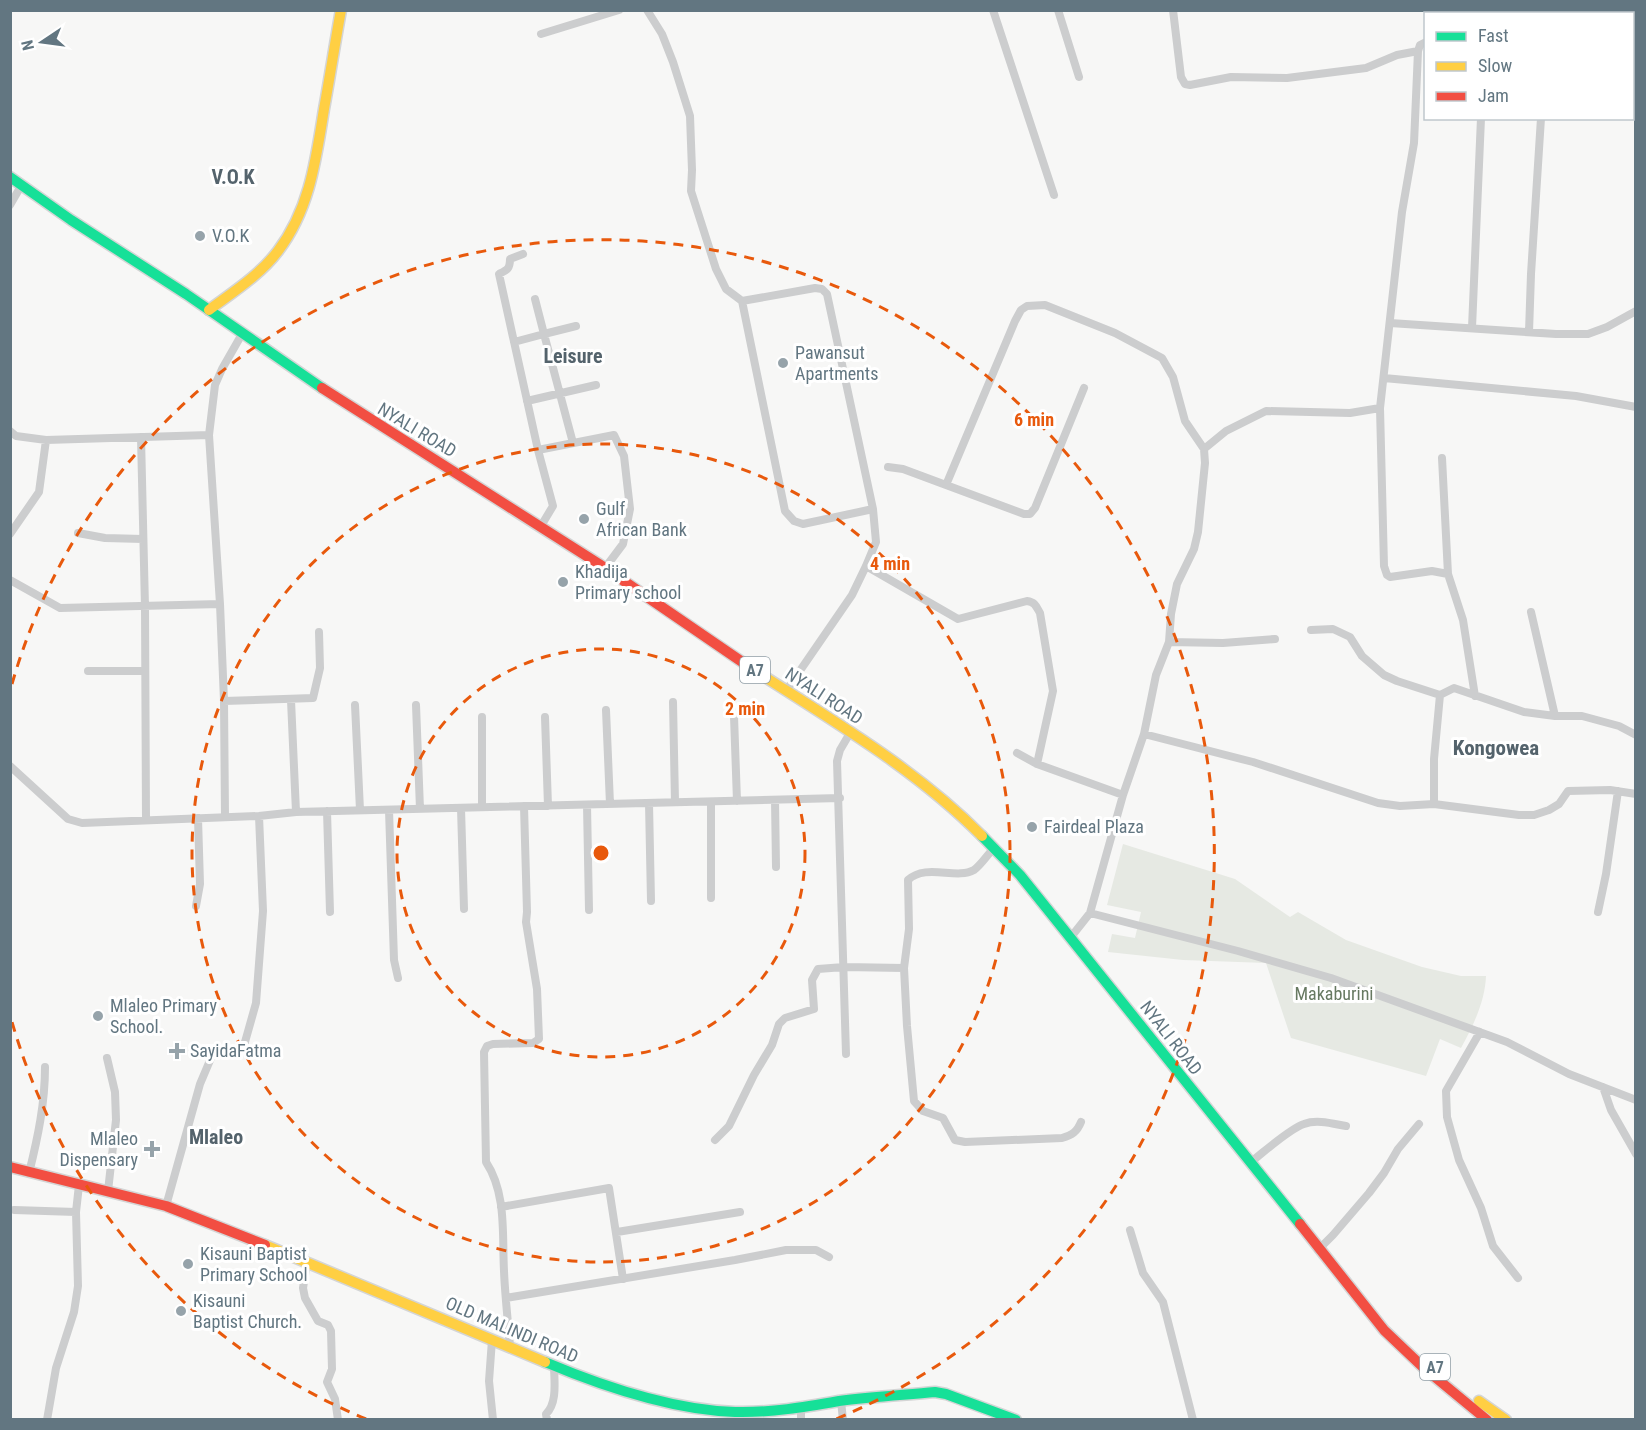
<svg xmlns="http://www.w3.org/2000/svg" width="1646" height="1430" font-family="'Roboto Condensed',sans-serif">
<rect width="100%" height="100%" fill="#f7f7f6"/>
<path fill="#e6e9e3" d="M1123 844 1235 879 1290 917 1298 912 1346 940 1422 967 1461 976H1486C1485 1002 1473 1026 1461 1048L1440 1039 1426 1076 1291 1038 1266 963 1183 960 1108 952 1112 934 1135 938 1141 912 1107 905Z"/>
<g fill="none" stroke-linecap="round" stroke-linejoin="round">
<g stroke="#d4d5d5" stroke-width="13">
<path id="fast" d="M10 177 71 220 186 294 322 388
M982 836 1020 875 1300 1224
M545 1362C602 1386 672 1410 735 1412 770 1413 805 1407 839 1401 871 1397 903 1395 935 1392L946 1394 1016 1420"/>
</g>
<g stroke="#d4d5d5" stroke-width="13">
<path id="slow" d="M209 310C233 292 260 275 278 251 310 209 316 159 324 109 330 76 335 43 341 10
M751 668C831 720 915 768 982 836
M265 1245 545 1362
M1479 1401 1506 1420"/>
</g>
<g stroke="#d4d5d5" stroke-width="13">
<path id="jam" d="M322 388 599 564 751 668
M10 1167 166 1206 265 1245
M1300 1224 1384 1330 1424 1368 1487 1420"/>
</g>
<path stroke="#cccdce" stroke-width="8" d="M647 10 662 34 673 62 690 116 692 170 691 191 716 269 726 289 742 301 785 511 794 521 803 524 873 509
M993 10 1054 195
M1058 10 1079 77
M1173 10 1181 77 1185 84 1190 85 1231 77 1287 78 1366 68 1397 55 1418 51
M1621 10 1632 14
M1494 14 1495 10
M1515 14 1532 11 1541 14
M1608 14 1609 10
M541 34 619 10
M1426 42 1420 45 1418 51 1414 143 1402 212 1380 408 1384 566 1387 575 1390 577 1432 571 1448 574 1463 620 1475 696
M1632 96 1636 97
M10 205 21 186
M523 254 510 259C510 269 507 270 499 274L538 450
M742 301 815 288 822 289 827 294 873 509 876 542 866 566 852 595 786 691
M1390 323 1556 334H1588L1607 327 1636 311
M1472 328 1481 118
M1529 332 1531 274 1541 118
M514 342 544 334 535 299
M1384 378 1576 396 1636 407
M527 401 596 385
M10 431 16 436 46 440 209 435
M141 437 145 607 146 820
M573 443 544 334 576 326
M1204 449 1226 431 1266 411 1350 413 1380 408
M1442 458 1448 574
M888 467 903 469 1024 514H1030L1035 508 1084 388
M946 485 1015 321 1021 310 1027 306 1045 305 1115 333 1162 358 1173 377 1185 421 1204 449 1205 463 1198 532 1194 549 1177 584 1171 614 1169 642 1156 675 1144 734
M541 526 553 506 538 450 614 435 624 456 630 509 623 544 605 568
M78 533 105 538 143 539
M10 534 39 492 46 440
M866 566 958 619 1027 601C1035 602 1036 606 1040 613L1053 691 1037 764
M10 580 60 608 220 604
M1531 612 1555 716
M1311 630 1333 629 1350 637 1362 656 1384 675 1397 681 1440 695
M1169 642 1223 643 1275 639
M88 671H145
M291 700 296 812
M224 701 313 698 320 668 319 632
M673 702 675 802
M355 705 360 810
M416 705 420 809
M606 710 610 804
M734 716 737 801
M482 717V807
M545 717 548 806
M1017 753 1037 764 1123 795
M10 766 68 819 82 823 259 816 296 812 840 798
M775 800 776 867
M649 803 651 901
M1434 804V759L1440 695 1454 688 1524 712 1555 716H1582L1619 726 1636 735
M587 805 589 910
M461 808 464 909
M389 810 394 960 398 978
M327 811 330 912
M225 816 224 701 220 604 209 435 215 385 222 369 242 334
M994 848C988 854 981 865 974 870 956 880 926 863 908 880L909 929 904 968 907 1026 914 1101 923 1111 943 1118 955 1140 965 1142 1062 1138C1072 1135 1077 1132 1081 1122
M711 898V802
M196 906 200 884 198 818
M1598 912 1606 874 1618 791
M1090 913 1238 951 1331 978 1507 1042 1569 1074 1636 1100
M1071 937 1090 913 1123 795 1144 734 1253 762 1378 803 1400 806 1434 804 1519 815H1534L1549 810 1559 804 1568 791 1610 790 1636 794
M1480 1032 1446 1091 1447 1117 1459 1160 1481 1208 1493 1246 1518 1278
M846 1054 837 761 840 750 850 733
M107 1058 115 1092 116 1120 108 1191
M1603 1087 1611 1110 1636 1154
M715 1140 729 1126 754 1075 772 1045 779 1024 785 1018 814 1009 812 980 818 969 844 967 904 968
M1251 1162C1264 1152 1289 1129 1304 1124 1317 1119 1334 1124 1346 1126
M29 1173C38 1137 45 1103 45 1067
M166 1206 200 1084 211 1058 219 1051H238L241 1049 245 1042 256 1003 263 911 259 816
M501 1207 609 1188 623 1279
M14 1210 76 1212
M1130 1230 1143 1273 1163 1302 1193 1420
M617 1232 740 1212
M1318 1250 1333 1235 1369 1193 1384 1173 1398 1149 1419 1124
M307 1263 303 1288 305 1298 318 1321 328 1325 331 1331 332 1369 327 1382 335 1399 338 1420
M506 1298 735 1260 786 1250H816L829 1257
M492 1340 489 1381 493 1420
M510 1346C508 1321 505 1296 504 1271 502 1235 507 1194 486 1162L484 1052 487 1046 493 1044 533 1043 539 1039 537 989 526 922 527 912 524 806
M841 1401 843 1420
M801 1408V1420
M47 1420 56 1368 74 1312 78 1286 76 1212 79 1185
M547 1420 546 1414C558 1402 554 1380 554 1365"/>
<use href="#fast" stroke="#16e098" stroke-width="10"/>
<use href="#slow" stroke="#ffcf43" stroke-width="10"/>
<use href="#jam" stroke="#f24e42" stroke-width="10"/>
</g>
<g fill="none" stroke="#e8590c" stroke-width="3" stroke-dasharray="10 8">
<circle cx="601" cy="853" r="204"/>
<circle cx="601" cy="853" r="409"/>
<path d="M366 1419A613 613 0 0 1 12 1022M12 684A613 613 0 1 1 836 1419"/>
</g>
<g fill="#96a3aa" stroke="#fff" stroke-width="2">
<circle cx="200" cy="236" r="6"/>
<circle cx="783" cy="363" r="6"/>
<circle cx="584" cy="519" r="6"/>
<circle cx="563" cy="582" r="6"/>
<circle cx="1032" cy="827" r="6"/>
<circle cx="98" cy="1016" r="6"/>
<path d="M174 1042h6v6h6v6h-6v6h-6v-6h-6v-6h6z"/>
<path d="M149 1140h6v6h6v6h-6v6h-6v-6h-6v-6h6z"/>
<circle cx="188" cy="1264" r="6"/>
<circle cx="181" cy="1311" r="6"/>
</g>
<g text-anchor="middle" stroke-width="6" stroke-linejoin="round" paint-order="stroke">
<g fill="#fff" stroke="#919fa7" stroke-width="1.5">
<rect x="740" y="657" width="30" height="26" rx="4.5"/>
<rect x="1420" y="1354" width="30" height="26" rx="4.5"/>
</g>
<g font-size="16" font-weight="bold" fill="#627681">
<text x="755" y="676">A7</text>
<text x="1435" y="1373">A7</text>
</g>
<g font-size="18" fill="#627681" stroke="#fff" text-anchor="start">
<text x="212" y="242">V.O.K</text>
<text x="795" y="359">Pawansut<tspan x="795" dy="21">Apartments</tspan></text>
<text x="596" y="515">Gulf<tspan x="596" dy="21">African Bank</tspan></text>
<text x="575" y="578">Khadija<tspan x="575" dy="21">Primary school</tspan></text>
<text x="1044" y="833">Fairdeal Plaza</text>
<text x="110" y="1012">Mlaleo Primary<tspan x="110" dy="21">School.</tspan></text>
<text x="190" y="1057">SayidaFatma</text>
<text x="138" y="1145" text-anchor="end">Mlaleo<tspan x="138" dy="21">Dispensary</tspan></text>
<text x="200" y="1260">Kisauni Baptist<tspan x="200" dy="21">Primary School</tspan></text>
<text x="193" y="1307">Kisauni<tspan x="193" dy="21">Baptist Church.</tspan></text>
</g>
<g font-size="18" fill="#627681" stroke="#fff">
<text transform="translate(417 430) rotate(31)" y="6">NYALI ROAD</text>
<text transform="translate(824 696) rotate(33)" y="6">NYALI ROAD</text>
<text transform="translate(1171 1038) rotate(52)" y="6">NYALI ROAD</text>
<text transform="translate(512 1330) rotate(23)" y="6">OLD MALINDI ROAD</text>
</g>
<g font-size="18" fill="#677961" stroke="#fff">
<text x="1334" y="1000">Makaburini</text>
</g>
<g font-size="20" font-weight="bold" fill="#54636c" stroke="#fff">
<text x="233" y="184">V.O.K</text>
<text x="573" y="363">Leisure</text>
<text x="216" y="1144">Mlaleo</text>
</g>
<g font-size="21" font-weight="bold" fill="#54636c" stroke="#fff">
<text x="1496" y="755">Kongowea</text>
</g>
</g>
<circle cx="601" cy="853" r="9" fill="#e8590c" stroke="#fff" stroke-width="3"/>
<g font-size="18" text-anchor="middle" font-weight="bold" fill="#e8590c" stroke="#fff" stroke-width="6" stroke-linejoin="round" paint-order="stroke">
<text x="1034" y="426">6 min</text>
<text x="890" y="570">4 min</text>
<text x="745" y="715">2 min</text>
</g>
<rect width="1646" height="1430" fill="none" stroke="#627681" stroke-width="24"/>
<rect x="1424" y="12" width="210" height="108" fill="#ffffff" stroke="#c0c8cd" stroke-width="1.5"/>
<rect x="1436" y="32" width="30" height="9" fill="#16e098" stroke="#c0c8cd" stroke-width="1.5"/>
<text x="1478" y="42" font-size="18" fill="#627681">Fast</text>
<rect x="1436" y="62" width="30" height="9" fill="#ffcf43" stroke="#c0c8cd" stroke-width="1.5"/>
<text x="1478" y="72" font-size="18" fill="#627681">Slow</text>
<rect x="1436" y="92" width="30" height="9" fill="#f24e42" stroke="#c0c8cd" stroke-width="1.5"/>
<text x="1478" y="102" font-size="18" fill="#627681">Jam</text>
<g transform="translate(42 42) rotate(257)" stroke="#ffffff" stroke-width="4.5" paint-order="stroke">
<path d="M0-4.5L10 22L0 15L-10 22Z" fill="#627681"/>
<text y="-9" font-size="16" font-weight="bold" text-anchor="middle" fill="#627681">N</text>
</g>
</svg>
